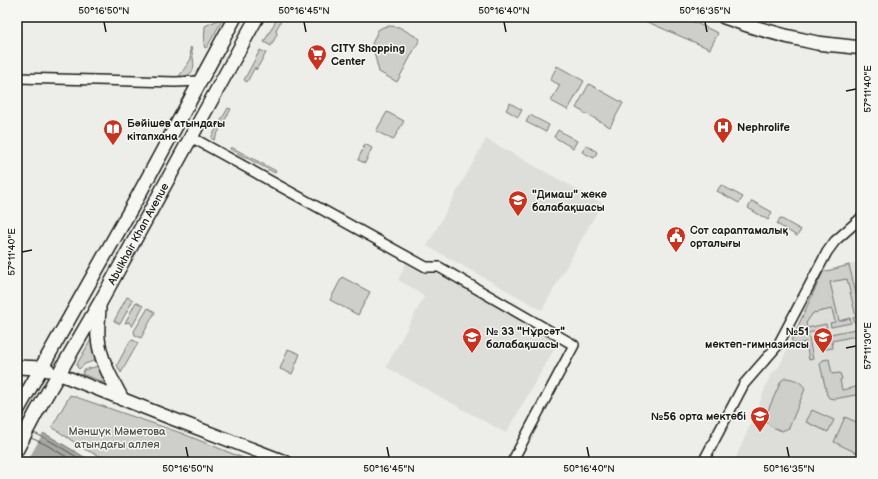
<svg xmlns="http://www.w3.org/2000/svg" width="878" height="479" font-family="'Balsamiq Sans',sans-serif">
<rect width="100%" height="100%" fill="#edede9"/>
<filter id="ink" filterUnits="userSpaceOnUse"><feTurbulence type="fractalNoise" baseFrequency=".025" numOctaves="2"/><feDisplacementMap in="SourceGraphic" scale="8" xChannelSelector="R" yChannelSelector="G"/><feConvolveMatrix kernelMatrix="1 2 1 2 8 2 1 2 1" color-interpolation-filters="sRGB"/></filter>
<g filter="url(#ink)">
<path fill="#ddddda" d="M17 17H35V19H22V67H17Z
M486 139 602 203 542 310 427 246Z
M858 262 861 264V462H734L752 421 771 374 779 367 823 272Z
M406 263 424 273 437 274 559 341 506 433 386 367 424 297 414 289 398 280Z"/>
<path fill="#cececb" stroke="#757574" d="M221 17H224L207 47 205 48 204 45 205 26 220 19Z
M278 17H283L276 30 277 34 271 46 264 42Z
M636 17H683L718 33 710 49Z
M389 26 399 27 420 39 397 82 379 72 372 44 378 30 383 27Z
M191 47C194 64 199 75 178 78L191 59 190 48Z
M260 50 266 53 256 70 255 67 247 82 244 80Z
M557 66 584 81 568 110 551 101 560 85 550 80Z
M589 84 623 103 610 127 576 108Z
M510 103 522 110 518 117 506 110Z
M228 108 231 109 214 140 211 138Z
M387 112 404 121 393 140 376 131Z
M530 115 549 125 546 132 526 122Z
M558 130 577 141 573 148 554 137Z
M365 144 372 148 365 163 358 160Z
M586 145 597 152 594 158 582 152Z
M231 147 276 171 275 173 230 149Z
M721 185 743 197 739 203 717 191Z
M752 201 772 212 768 220 748 208Z
M780 218 801 230 797 236 777 224Z
M849 265 861 314V319L858 321 854 322 853 318 856 317 847 279 830 282 839 321 850 318 851 323 831 327 830 323 835 322 832 309 813 313 806 323 807 328 826 324 827 328 808 333 813 359 809 360 806 342 797 344 791 341 823 272Z
M342 277 370 292 358 315 330 300Z
M127 297 133 300 120 324 114 321Z
M136 302 143 306 132 327 129 322 125 323Z
M148 308 155 312 141 338 135 335 134 331Z
M861 328V335L832 341 833 348C825 349 816 352 816 340L820 336Z
M93 336 96 360 85 364 79 369 77 367V364Z
M133 340 138 343 121 373 117 365 130 341Z
M288 349 300 354 292 374 280 369Z
M829 359 832 374 840 373 842 379 840 380 842 390 861 386V394L834 399 829 398 827 395 820 364 823 360Z
M98 366 104 378 110 385 82 374 84 370Z
M785 378C792 378 803 382 805 389L789 428 782 431C774 427 766 427 765 417L781 381Z
M70 395 181 433 253 462H113L84 449 52 427Z
M812 410 834 420 828 432 806 422Z
M845 417 861 424V455L834 442Z"/>
<path fill="#a6a6a3" stroke="#6f6f6d" d="M17 421 49 436 86 458 95 462H17Z"/>
<path fill="#edede9" d="M17 419 44 431 27 462H17Z"/>
<g fill="none" stroke-linecap="round" stroke-linejoin="round">
<path stroke="#535352" stroke-width="1" d="M34 433 47 439 85 462
M31 438 45 444 75 462"/>
<g stroke="#1c1c1c" stroke-width="12">
<path id="minor" d="M17 78 175 82 201 81
M191 137 426 267H439L574 345 512 462
M703 462 744 384 778 345 827 252 835 241 861 218"/>
</g>
<g stroke="#1c1c1c" stroke-width="15">
<path id="tertiary" d="M59 374 168 417 286 462"/>
</g>
<g stroke="#1c1c1c" stroke-width="16">
<g id="secondary">
<path d="M724 17C754 28 786 37 817 43 832 45 847 46 861 48"/>
<path d="M99 306C99 316 97 327 98 338 100 360 112 380 122 399"/>
<path d="M17 367 42 368 48 370"/>
<path d="M17 411 137 198 235 17"/>
<path id="s1" d="M17 449 37 411 101 301 257 17"/>
</g>
</g>
<use href="#minor" stroke="#f6f6f2" stroke-width="9"/>
<use href="#tertiary" stroke="#f6f6f2" stroke-width="12"/>
<use href="#secondary" stroke="#f6f6f2" stroke-width="13"/>
</g>
</g>
<path fill="none" stroke="#1c1c1c" stroke-width="1.5" d="M104 22 106 32M304 22 306 32M504 22 506 32M705 22 707 32M846 91 856 89M22 252 32 250M846 348 856 346M186 447 188 457M387 447 389 457M587 447 589 457M787 447 789 457"/>
<defs>
<g id="supermarket-pin" transform="scale(1)"><path d="M0 17L-7.5 6A9.5 9.5 0 1 1 7.5 6Z" fill="#c8321e" stroke="#f6f6f2"/><path d="M-6-5.5h2.5l.6 2H6L4.5 2H-2.5L-4.4-4H-6ZM-1.5 3.2a1.3 1.3 0 1 0 .1 0ZM3 3.2a1.3 1.3 0 1 0 .1 0Z" fill="#fff"/></g>
<g id="hospital-pin" transform="scale(1)"><path d="M0 17L-7.5 6A9.5 9.5 0 1 1 7.5 6Z" fill="#c8321e" stroke="#f6f6f2"/><path d="M-5-5h3v3.5h4V-5h3V5h-3V1.5h-4V5h-3Z" fill="#fff"/></g>
<g id="library-pin" transform="scale(1)"><path d="M0 17L-7.5 6A9.5 9.5 0 1 1 7.5 6Z" fill="#c8321e" stroke="#f6f6f2"/><path d="M-6-4Q-3-5.5-.7-3.5V5Q-3 3-6 4ZM6-4Q3-5.5 .7-3.5V5Q3 3 6 4Z" fill="#fff"/></g>
<g id="school-pin" transform="scale(1)"><path d="M0 17L-7.5 6A9.5 9.5 0 1 1 7.5 6Z" fill="#c8321e" stroke="#f6f6f2"/><path d="M0-5L7-2L0 1L-7-2ZM-4 1L0 2.5L4 1V4Q0 6-4 4Z" fill="#fff"/></g>
<g id="civic-pin" transform="scale(1)"><path d="M0 17L-7.5 6A9.5 9.5 0 1 1 7.5 6Z" fill="#c8321e" stroke="#f6f6f2"/><path d="M-.6-6.5H3V-4.5H.6V-3L4-1V1h2V6H-6V1h2V-1L-.6-3ZM-1.2 2.5V6h2.4V2.5Z" fill="#fff"/></g>
</defs>
<g fill-rule="evenodd">
<use href="#supermarket-pin" x="317" y="54"/>
<use href="#hospital-pin" x="723" y="127"/>
<use href="#library-pin" x="113" y="129"/>
<use href="#school-pin" x="518" y="200"/>
<use href="#civic-pin" x="676" y="236"/>
<use href="#school-pin" x="472" y="337"/>
<use href="#school-pin" x="823" y="337"/>
<use href="#school-pin" x="760" y="416"/>
</g>
<g text-anchor="middle" stroke-width="3" stroke-linejoin="round" paint-order="stroke">
<g font-size="11" font-weight="bold" fill="#1c1c1c" stroke="#f6f6f2" text-anchor="start">
<text x="331" y="52">CITY Shopping<tspan x="331" dy="13">Center</tspan></text>
<text x="127" y="127">Бәйішев атындағы<tspan x="127" dy="13">кітапхана</tspan></text>
<text x="737" y="131">Nephrolife</text>
<text x="532" y="198">"Димаш" жеке<tspan x="532" dy="13">балабақшасы</tspan></text>
<text x="690" y="234">Сот сараптамалық<tspan x="690" dy="13">орталығы</tspan></text>
<text x="486" y="335">№ 33 "Нұрсәт"<tspan x="486" dy="13">балабақшасы</tspan></text>
<text x="809" y="335" text-anchor="end">№51<tspan x="809" dy="13">мектеп-гимназиясы</tspan></text>
<text x="746" y="420" text-anchor="end">№56 орта мектебі</text>
</g>
<g font-size="11" fill="#1c1c1c" stroke="#f6f6f2">
<text dy="4" stroke="none"><textPath href="#s1" startOffset="247">Abulkhair Khan Avenue</textPath></text>
</g>
<g font-size="11" fill="#515151" stroke="#f6f6f2">
<text x="117" y="435">Мәншүк Мәметова<tspan x="117" dy="13">атындағы аллея</tspan></text>
</g>
</g>
<rect width="878" height="479" fill="none" stroke="#f6f6f2" stroke-width="44"/>
<rect x="22" y="22" width="834" height="435" fill="none" stroke="#1c1c1c" stroke-width="1.5"/>
<g font-size="10" text-anchor="middle" fill="#1c1c1c">
<text x="104" y="14">50°16'50"N</text>
<text x="304" y="14">50°16'45"N</text>
<text x="504" y="14">50°16'40"N</text>
<text x="705" y="14">50°16'35"N</text>
<text transform="translate(867 89) rotate(-90)" y="4">57°11'40"E</text>
<text transform="translate(11 252) rotate(-90)" y="4">57°11'40"E</text>
<text transform="translate(867 346) rotate(-90)" y="4">57°11'30"E</text>
<text x="188" y="472">50°16'50"N</text>
<text x="389" y="472">50°16'45"N</text>
<text x="589" y="472">50°16'40"N</text>
<text x="789" y="472">50°16'35"N</text>
</g>
</svg>
